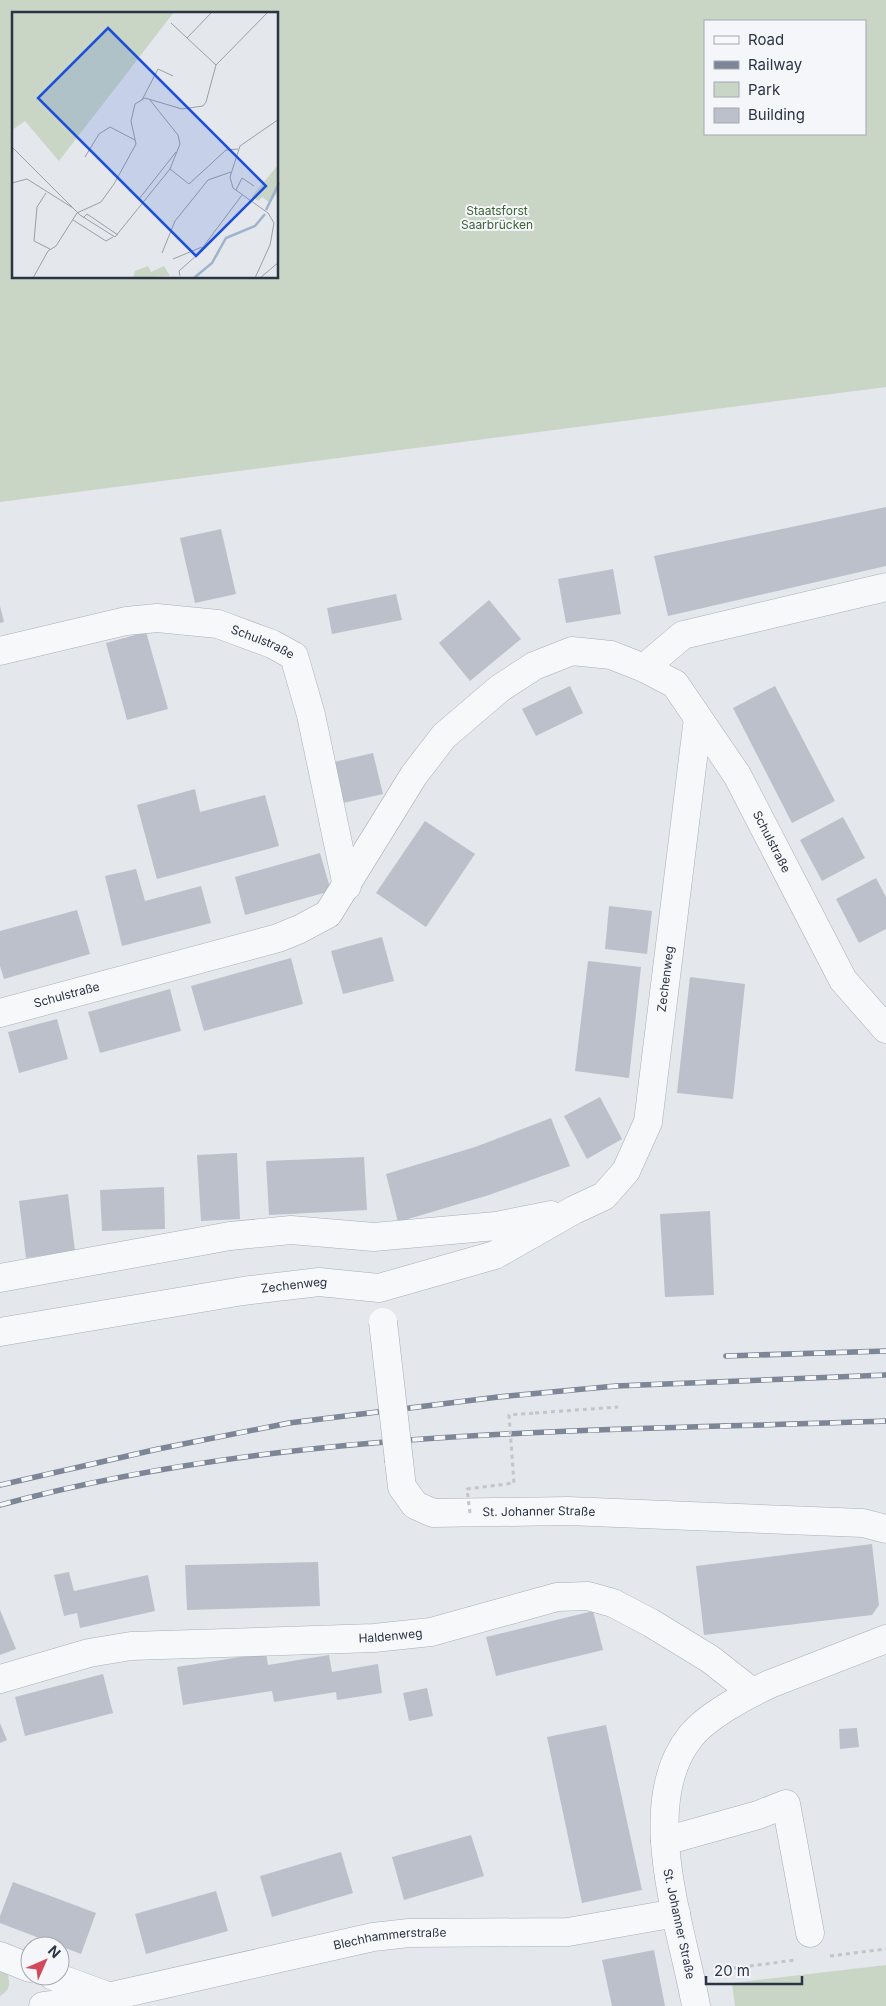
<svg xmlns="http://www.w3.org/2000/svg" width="886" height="2006" font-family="Inter,sans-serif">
<rect width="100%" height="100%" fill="#e4e7ec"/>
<path fill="#c9d6c5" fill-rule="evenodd" d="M0 0H886V387L0 502ZM14 14H278V278H14ZM705 21H865V134H705Z
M886 1965V2006H735L732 1983Z
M0 1967 8 1974C10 1985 10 1990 0 1996Z"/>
<path fill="#bbc0ca" d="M886 507V566L668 616 654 556Z
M221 529 236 594 195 603 180 538Z
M613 569 621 614 566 623 558 579Z
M396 594 402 620 332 634 327 608Z
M489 600 521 639 470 681 439 643Z
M0 606 4 622 0 623Z
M146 632 168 709 127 720 106 643Z
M570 686 583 713 536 736 522 709Z
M775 686 835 801 792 823 733 708Z
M373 753 383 794 343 803 334 762Z
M195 789 200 812 265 795 279 846 157 879 137 805Z
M843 817 865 858 822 881 800 840Z
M425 821 475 854 426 927 376 893Z
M320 853 331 891 245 915 235 877Z
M136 869 145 901 201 886 211 923 122 946 105 876Z
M876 878 886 897V929L859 943 836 899Z
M609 906 652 911 647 954 605 949Z
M77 910 90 954 4 979 0 966V931Z
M382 937 394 981 343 994 331 951Z
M291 958 303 1004 204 1031 191 986Z
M588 961 641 967 629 1078 575 1071Z
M690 977 745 984 733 1099 677 1093Z
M170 989 181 1031 100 1053 88 1012Z
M57 1019 68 1059 19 1073 8 1032Z
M600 1097 622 1139 587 1159 564 1116Z
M551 1118 570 1166 489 1195 398 1222 386 1174 475 1147Z
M237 1153 240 1219 201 1221 197 1155Z
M364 1157 367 1210 269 1215 266 1161Z
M164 1187 165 1229 102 1231 100 1190Z
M68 1194 75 1251 26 1258 19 1201Z
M710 1211 714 1295 665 1297 660 1214Z
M872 1544 879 1605 872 1615 704 1635 696 1566Z
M318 1562 320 1606 187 1610 185 1565Z
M69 1572 74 1591 148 1575 155 1611 80 1628 77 1613 64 1616 54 1575Z
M0 1610 16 1649 0 1655Z
M593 1611 603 1650 496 1676 486 1637Z
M266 1653 268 1665 329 1655 332 1672 378 1664 382 1693 337 1700 336 1692 274 1702 272 1691 183 1705 177 1667Z
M103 1674 113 1713 25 1736 15 1697Z
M427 1688 433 1716 409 1721 403 1693Z
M0 1723 7 1740 0 1743Z
M606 1725 642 1890 582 1903 547 1737Z
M857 1728 859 1747 840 1749 839 1729Z
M471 1835 484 1876 404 1900 392 1857Z
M341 1852 353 1893 272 1917 260 1876Z
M13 1882 96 1913 81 1954 0 1923V1916Z
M216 1891 228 1931 146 1954 135 1914Z
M654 1950 665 2006H612L602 1960Z"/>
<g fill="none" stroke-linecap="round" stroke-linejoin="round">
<g stroke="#a9aeb7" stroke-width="29">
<g id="minor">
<path id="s1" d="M0 651 126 621 157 618 218 624 272 644 294 656 311 715 347 886"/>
<path d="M644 668 683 635 886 587"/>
<path id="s2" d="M0 1013 278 938 300 929 328 914 414 775 444 736 499 689 534 666 572 651 611 655 644 668 675 684 737 775 843 980 886 1029"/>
<path d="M0 1278 230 1236 291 1230 374 1237 496 1226 551 1215"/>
<path id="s3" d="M0 1332 243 1291 319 1282 379 1288 495 1255 574 1210 604 1196 626 1171 648 1122 698 718"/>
<path id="s4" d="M399 1461 402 1487 415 1505 433 1513 568 1511 863 1523 886 1529"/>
<path id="s5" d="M0 1679 89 1653 131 1646 374 1638 431 1632 557 1597 588 1596 613 1603 651 1623 710 1659 752 1692"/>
<path d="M665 1841 758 1815 786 1804 810 1933"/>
<path d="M0 1956 30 1968"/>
<path d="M53 1976 105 1995"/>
<path id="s6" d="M43 2006 108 1997 373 1937 409 1933 568 1932 676 1913"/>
<path d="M696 2006C683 1930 635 1804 691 1736 707 1716 746 1695 770 1684L886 1639"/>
</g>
</g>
<path stroke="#c2c5cb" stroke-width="3" stroke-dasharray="4 4" stroke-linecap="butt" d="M535 1413 618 1407
M830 1956 886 1949
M718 1970 796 1960"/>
<use href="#minor" stroke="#f7f8fa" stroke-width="28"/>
<g stroke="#7d8696" stroke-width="5.5">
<path id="rail" d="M726 1356 886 1351
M0 1485 158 1449 289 1423 498 1397 616 1386 886 1375
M0 1505C288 1427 591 1432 886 1421"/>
</g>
<use href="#rail" stroke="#f4f6f9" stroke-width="4" stroke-dasharray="11" stroke-linecap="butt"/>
<g stroke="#a9aeb7" stroke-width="29" stroke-linecap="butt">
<path id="minor-bridge" d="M383 1322 399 1461"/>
</g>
<path stroke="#c2c5cb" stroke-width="3" stroke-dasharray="4 4" stroke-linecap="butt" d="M470 1513 467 1489 514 1483 509 1415 535 1413"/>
<use href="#minor-bridge" stroke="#f7f8fa" stroke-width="28"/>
</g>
<g text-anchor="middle" stroke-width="4" stroke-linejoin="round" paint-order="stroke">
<g font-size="12" fill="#3f6138" stroke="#f4f6f9">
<text x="497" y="215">Staatsforst<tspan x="497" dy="14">Saarbrücken</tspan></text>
</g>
<g font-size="12" fill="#2b3445" stroke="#f4f6f9">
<text dy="4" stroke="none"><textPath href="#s1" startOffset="270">Schulstraße</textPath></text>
<text dy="4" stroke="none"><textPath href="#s2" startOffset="1006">Schulstraße</textPath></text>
<text dy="4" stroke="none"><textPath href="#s3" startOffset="859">Zechenweg</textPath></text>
<text dy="4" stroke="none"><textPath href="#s2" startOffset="69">Schulstraße</textPath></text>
<text dy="4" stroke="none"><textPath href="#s3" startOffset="298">Zechenweg</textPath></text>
<text dy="4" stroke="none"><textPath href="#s4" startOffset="174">St. Johanner Straße</textPath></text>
<text dy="4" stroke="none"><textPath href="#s5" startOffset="395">Haldenweg</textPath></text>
<text transform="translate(679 1924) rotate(78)" y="4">St. Johanner Straße</text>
<text dy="4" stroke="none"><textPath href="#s6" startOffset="354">Blechhammerstraße</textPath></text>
</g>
</g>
<g transform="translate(12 12)">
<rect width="266" height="266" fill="#e4e7ec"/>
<path d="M0 0H162L47 149 13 109 0 118ZM266 153V180L258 191 250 185 246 189 240 184ZM136 254 139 260 152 254 158 264 121 266 123 259Z" fill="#c9d6c5"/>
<path fill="none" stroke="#9fb4cc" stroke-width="2.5" d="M254 198 267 171M182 266 200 251 214 226 243 214 253 202"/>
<path fill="none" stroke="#9a9fa9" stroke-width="1" d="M159 11 204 53M175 26 200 0M130 88 146 57 161 64M0 135 68 203 103 225 158 157 168 132 166 123 138 88M73 145 87 122 98 115 123 128M158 157 177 172 214 138 226 137M0 171 15 167 61 196M224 178 230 166 242 174M34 181 25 195 22 229 38 237M127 187 164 140M71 206 75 202 106 223M61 208 94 229 101 225M150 241 163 209 196 168 219 160M161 247 190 235M168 264 167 259 185 243 230 183M21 266 36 239 44 234 65 201 89 190 102 172 124 132 119 109 123 92 133 86 170 97 191 94 194 90 204 53 256 0M243 266 258 233 262 211 256 201 221 176 218 165 228 134 267 107M248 266 267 250"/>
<path fill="#1d4ed8" fill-opacity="0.15" stroke="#1d4ed8" stroke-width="2.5" d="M96 16 254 174 184 244 26 86Z"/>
<rect width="266" height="266" fill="none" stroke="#2b3445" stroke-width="2.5"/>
</g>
<rect x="704" y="20" width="162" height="115" fill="#f4f6f9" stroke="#a4a8b1"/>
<rect x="714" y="36" width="25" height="8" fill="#f7f8fa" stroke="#a4a8b1"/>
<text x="748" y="45" font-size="15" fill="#2b3445">Road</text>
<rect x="714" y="61" width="25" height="8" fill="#7d8696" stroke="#a4a8b1"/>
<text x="748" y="70" font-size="15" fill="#2b3445">Railway</text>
<rect x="714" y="82" width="25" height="15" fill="#c9d6c5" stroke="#a4a8b1"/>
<text x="748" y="95" font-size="15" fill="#2b3445">Park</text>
<rect x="714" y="108" width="25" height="15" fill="#bbc0ca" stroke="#a4a8b1"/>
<text x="748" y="120" font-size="15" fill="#2b3445">Building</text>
<g transform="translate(45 1961) rotate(45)"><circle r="24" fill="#f4f6f9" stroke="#a4a8b1"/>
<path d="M0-4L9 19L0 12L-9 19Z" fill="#d1495b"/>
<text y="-8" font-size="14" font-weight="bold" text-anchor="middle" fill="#2b3445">N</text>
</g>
<path d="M706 1976v8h96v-8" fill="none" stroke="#2b3445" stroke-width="2.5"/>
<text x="714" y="1976" font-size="15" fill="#2b3445" stroke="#f4f6f9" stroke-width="4" paint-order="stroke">20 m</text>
</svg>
